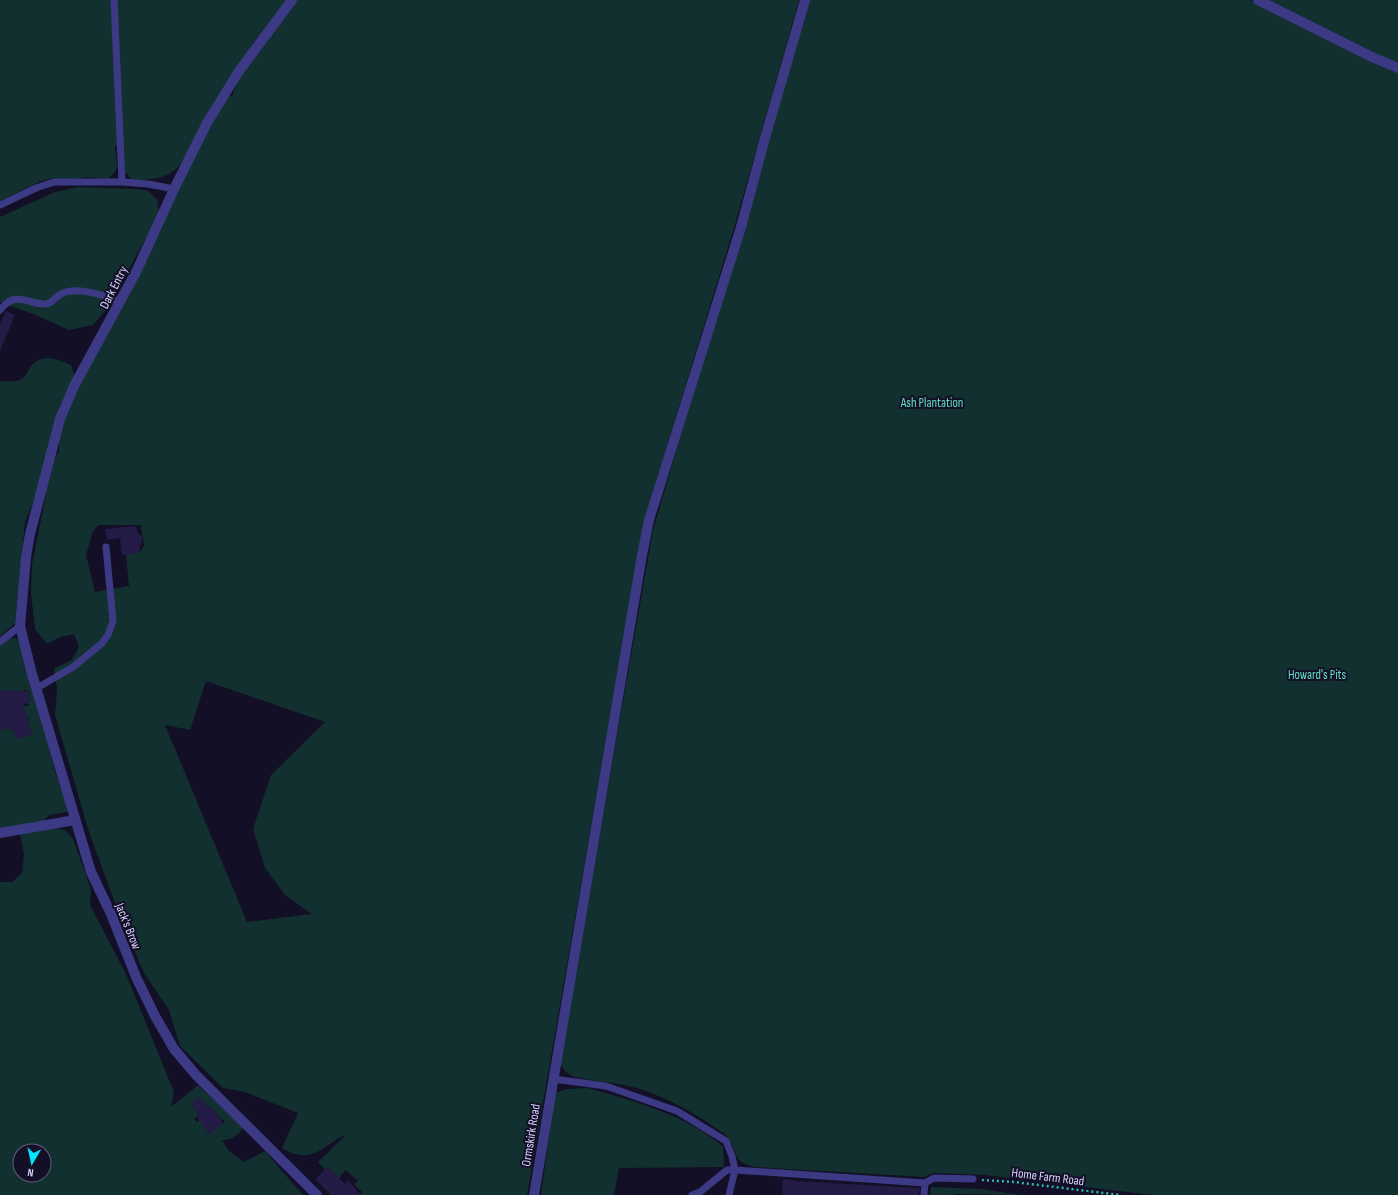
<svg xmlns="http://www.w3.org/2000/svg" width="1398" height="1195" font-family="'Sofia Sans Condensed',sans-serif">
<rect width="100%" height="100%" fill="#130f26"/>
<path fill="#12302f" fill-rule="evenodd" d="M0 0H799L734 228 644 520 527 1195H359L362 1192 354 1184 358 1181 346 1170 339 1178 328 1167 325 1170 318 1162 346 1135C338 1137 334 1142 327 1146 310 1158 300 1158 282 1148L298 1113 245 1092 223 1088 180 1046 169 1010 144 973 118 911 89 832 55 715 57 689 54 669 72 660 79 647 74 634 60 637 47 644 35 629 31 593 32 564 46 495 35 498 25 522 15 623 0 637V381C7 381 19 383 24 377 27 375 28 370 31 366 42 353 57 359 71 365L75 377 64 396 59 408 54 460 59 451V436L66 415 79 385 183 161C170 179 153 180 132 180L125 172 123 147 115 145 117 166 115 172 108 179 89 177 62 180 54 178 41 181 0 201ZM258 36 267 40 240 76 232 96 219 94ZM99 525H141L144 546 139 553 126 554 129 586 95 592 86 555 93 531ZM206 681 325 722 271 775 253 829 265 868 285 895 312 914 247 922 165 725 190 730Z
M809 0H1251L1392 70 1267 0H1398V1195H1153L985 1175 933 1173 924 1177 755 1167C732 1162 739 1154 728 1138 726 1134 720 1131 716 1128 691 1111 659 1093 629 1086 611 1082 593 1081 575 1077 567 1074 563 1070 560 1062L653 530Z
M78 187 136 189 148 191 157 199 159 214 116 293 106 310 93 325 69 330 38 316 0 302V217L55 192Z
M10 638H15L19 641 55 771 68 808V812L49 815 44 820 55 828 66 831 73 839 91 889 90 905 126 974 174 1092 171 1107 198 1085 244 1127C237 1135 233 1140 222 1140L228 1150 244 1162 265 1151 303 1195H0V882H12L22 873 24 854 20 834 0 833V730L8 725 10 731 13 730 16 739 32 734 27 715 19 717 24 709V706H28L29 704 30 693H28V691L23 690V692L2 690V693L0 692V647ZM200 1097 209 1108 211 1107 221 1120 223 1119 225 1122 209 1134 207 1131 204 1117 197 1122 194 1119 199 1115 191 1104ZM20 1151H44V1175H20Z
M588 1088C631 1100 690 1116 723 1147L724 1167 619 1168 614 1195H541L555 1093 567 1089Z
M931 1187 981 1189 1021 1195 954 1194V1195H930Z"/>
<path fill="#241b47" d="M6 311 15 315 0 351V324Z
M136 526 138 534 142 536V542L140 545 139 553 122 555 120 538 107 540 105 529Z
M2 690 30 692 29 704 23 703 32 734 15 739 13 730 10 731 9 728 0 730V692L2 693Z
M200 1097 209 1108 211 1107 223 1124 209 1134 197 1117 199 1115 191 1104Z
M328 1167 345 1184 348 1180 361 1195H331L315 1179Z
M783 1179 794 1180V1181L920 1188 919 1195H782Z"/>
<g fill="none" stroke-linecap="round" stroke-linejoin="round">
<path stroke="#2fb8b0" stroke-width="2.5" stroke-dasharray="2 3" stroke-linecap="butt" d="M982 1180 1014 1182 1120 1195"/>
<path stroke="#3d3a85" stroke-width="7" d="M114 0 122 182
M0 205 36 188 54 182H122L148 184 174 189
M0 310C17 289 28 305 45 304 52 304 55 297 61 294 76 286 105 295 120 302
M0 642 20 626
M37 688 73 667 101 644 108 635 113 621 106 547
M553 1079 606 1086 677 1111 726 1141 732 1156 735 1170H727L700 1192 692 1195
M729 1195 735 1170 925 1183
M924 1195 925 1183 934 1178 973 1179"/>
<path stroke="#3d3a85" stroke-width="10" d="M292 0 239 71 207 123 174 189 136 272 74 386 60 419 30 534 26 557 20 626 32 674 91 872 111 914 136 977 155 1016 174 1049 196 1075 317 1195
M1258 0 1372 57 1398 68
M0 833 75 820
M534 1195 642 555 649 520 741 227 765 138 805 0"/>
</g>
<g text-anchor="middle" stroke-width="4" stroke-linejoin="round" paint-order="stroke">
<g font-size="13" fill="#d9d4ff" stroke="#130f26">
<text transform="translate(113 287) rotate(-63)" y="5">Dark Entry</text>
<text transform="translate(129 926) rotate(68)" y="5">Jack's Brow</text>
<text transform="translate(530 1135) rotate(-81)" y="5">Ormskirk Road</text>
<text transform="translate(1048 1176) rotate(7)" y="5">Home Farm Road</text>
</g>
<g font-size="13" fill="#5fe0c0" stroke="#130f26">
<text x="932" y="407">Ash Plantation</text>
<text x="1317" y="679">Howard's Pits</text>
</g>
</g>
<g transform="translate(32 1163) rotate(189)"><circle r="19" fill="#130f26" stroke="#625e7d"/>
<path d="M0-3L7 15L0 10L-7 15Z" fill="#00e5ff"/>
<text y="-6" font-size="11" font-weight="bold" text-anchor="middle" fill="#d9d4ff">N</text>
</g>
</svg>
